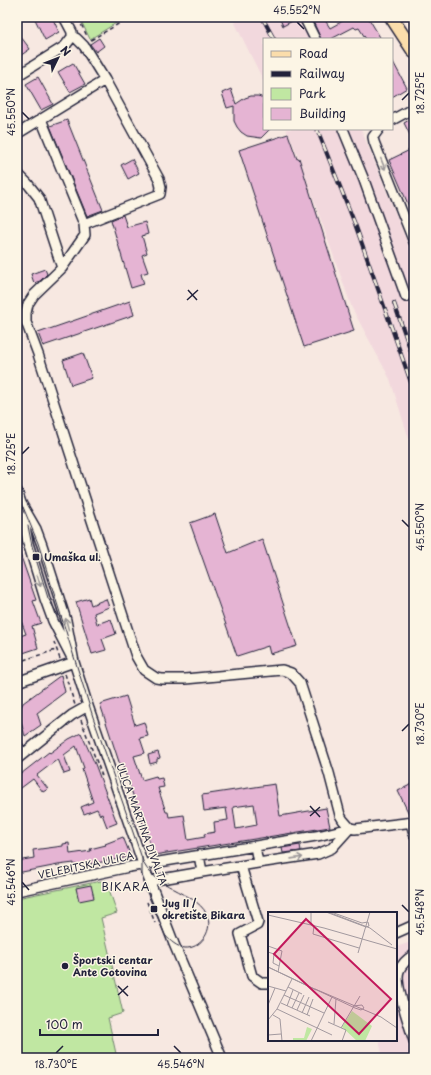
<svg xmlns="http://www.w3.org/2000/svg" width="431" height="1075" font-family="'Playpen Sans',sans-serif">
<rect width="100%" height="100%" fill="#f7e8e1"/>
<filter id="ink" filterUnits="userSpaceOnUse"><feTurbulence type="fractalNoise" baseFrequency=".025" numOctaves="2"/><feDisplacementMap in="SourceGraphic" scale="8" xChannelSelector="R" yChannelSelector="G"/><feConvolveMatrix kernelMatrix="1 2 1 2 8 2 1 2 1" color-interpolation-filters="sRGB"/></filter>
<g filter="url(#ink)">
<path fill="#f2d8dd" d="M232 17H308L319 39H264V82Z
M286 129H361L414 259V455L390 379 352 308 299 158Z
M414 941V1058H383L379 1040H396V947Z"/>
<path fill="#c0e7a2" stroke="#71846e" d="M92 17H126L90 39 82 23Z
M106 880 117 913 101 918 123 1013 108 1018 117 1058H17V898Z"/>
<path fill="#e5b4d3" stroke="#22223b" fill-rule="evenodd" d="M34 17H52L59 32 45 40Z
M279 17H298V18L283 26Z
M311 17H323L330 28 350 17H368L381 39H366L359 28 356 29 354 27 331 39H321Z
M21 37 30 49 17 58V39Z
M99 38 104 46 96 52 90 44Z
M392 60 407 88 392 97Z
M73 63 85 84 70 92 58 72Z
M38 77 53 104 41 110 26 84Z
M231 89 236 104 245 98 251 96H258L264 98V129H270L261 138 247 136 241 132 237 127 234 121V106L227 108 222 93Z
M414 117V143L404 123Z
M67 120 103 210 87 216 50 126Z
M288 134 297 159 299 158 354 331 304 347 239 150Z
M414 148V218L389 160Z
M132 159 139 173 128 179 121 165Z
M123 215 127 227 145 222 148 234 142 236 147 253 142 255 148 272 141 274 144 284 131 288 111 220Z
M45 269 47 274 40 281 34 283 31 274Z
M130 301 134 315 43 346 38 333Z
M83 353 92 378 71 385 63 360Z
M215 514 228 553 262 539 297 646 270 654 268 646 237 656 190 523Z
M17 548H18L36 600 33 601 41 623 32 626 38 648 17 655V637L26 634 17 610V607L21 605 17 594Z
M89 598 91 605 106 599 109 607 94 613 97 624 111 619 116 634 102 639 106 650 92 654 76 602Z
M61 675 65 692 37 713 41 725 25 736 19 715 20 709 23 703Z
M126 696 135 725 144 722 148 736 140 738 145 753 134 756 142 780 156 776 157 779 162 778 164 787 158 788 166 812H168L169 817 184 815 188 840 205 837 204 834 215 832 214 822 228 820 226 808 204 811 202 795 275 784 280 816 326 808 330 827 154 855 122 764 120 765 100 704ZM254 804 257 825 236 829 233 807Z
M81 733 95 764 117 823 107 827 102 814 100 815 97 809 84 814 81 807 93 802 82 769 84 768 76 746 64 755 70 772 64 774 58 759 37 775 48 789 43 792 33 779 17 791V777L49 752 50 753 69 739Z
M158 752 160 758 157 759V762L150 764 148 755Z
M414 783V811L409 814 398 791Z
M123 837 130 854 129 857 91 864V863L74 865V863L58 865 17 873V861L34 858 33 850 63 846V844L69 843 70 854 91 851 90 849 106 845 105 844Z
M300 845 301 851 283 853 282 848Z
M91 885 94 898 79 901 76 888Z"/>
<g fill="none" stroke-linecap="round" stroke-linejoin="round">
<g stroke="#22223b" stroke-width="12">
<path id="minor" d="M64 17 72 32V37
M304 17 315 39
M72 37 76 38 84 46 105 80 159 179 161 187 160 194 84 224 85 235 62 268 34 295 28 304 26 313V322L38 354 136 656 144 670 156 678 162 679H185L282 670 291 673 300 683 329 773 340 815 343 820 350 828 355 829 414 822
M17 76 65 46 72 37
M41 119 84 224
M392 120 414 108
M343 129 364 180 406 297
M379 129 373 137 374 142 414 242
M17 134 105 80
M17 173 28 184 39 198 62 268
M17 491 21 503 28 543 45 599 53 621 71 656
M21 503 36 529 42 545 66 620 74 662 89 709 143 864 174 944 222 1058
M17 682 74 662
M17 745 23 754
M17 759 72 715 88 706
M411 823 414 834
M199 855 202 872 258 863 255 846
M258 863 318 854 332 848 350 828
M241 866 258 922 257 925 240 934 252 976 262 983H269
M150 881 202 872
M17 891 129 867 322 835 350 828
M396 933 414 925
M414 955C407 959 402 963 399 971 394 985 410 1026 414 1041"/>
</g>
<g stroke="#22223b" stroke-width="15">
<path id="major" d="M391 17 414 52"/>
</g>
<path stroke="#22223b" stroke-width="1.5" stroke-dasharray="4 3" stroke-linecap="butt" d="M81 18V24L87 36
M91 40 130 17
M54 642 60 659
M17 662 56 650
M65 674 75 705
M81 720 102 776
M147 902 155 923"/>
<use href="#minor" stroke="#fcf5e5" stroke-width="9"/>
<use href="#major" stroke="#fbddab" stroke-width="12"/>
<path stroke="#22223b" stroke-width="1" d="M17 489 24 513
M23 507 38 543 93 717 144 864C158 890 201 893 208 918 212 932 200 949 185 948 177 947 170 941 165 935L143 883 142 874V857
M28 526 32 546 48 598 58 615"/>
<g stroke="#22223b" stroke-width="4">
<path id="rail" d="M262 17 274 39
M317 129 355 224 414 391
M394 303 414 360"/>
</g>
<use href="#rail" stroke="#fcf5e5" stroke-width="2.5" stroke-dasharray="8" stroke-linecap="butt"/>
</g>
<defs><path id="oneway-shaft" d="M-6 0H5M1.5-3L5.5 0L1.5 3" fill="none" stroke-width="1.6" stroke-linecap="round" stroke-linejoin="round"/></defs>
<g stroke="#9a9698">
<use href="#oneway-shaft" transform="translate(383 164) rotate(68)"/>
<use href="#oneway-shaft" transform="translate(39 581) rotate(73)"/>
<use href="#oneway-shaft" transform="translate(67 624) rotate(-105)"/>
<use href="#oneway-shaft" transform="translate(297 858) rotate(-8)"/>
</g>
</g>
<path fill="none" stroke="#22223b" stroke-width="1.5" d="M297 22 304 29M402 100 409 93M22 112 29 119M188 290 197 300M187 300 198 290M22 454 29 447M402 520 409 527M402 731 409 724M310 806 320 817M310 816 320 807M22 882 29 890M402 905 409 912M118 986 128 996M118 995 128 986M174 1046 181 1053M56 1053 63 1046"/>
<g fill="#22223b" stroke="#fcf5e5" stroke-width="1.5">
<rect x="32" y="553" width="8" height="8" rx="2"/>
<rect x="150" y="905" width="8" height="8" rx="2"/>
<circle cx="65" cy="966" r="4"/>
</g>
<g text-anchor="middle" stroke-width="3" stroke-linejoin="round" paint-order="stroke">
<g font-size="10" font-weight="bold" fill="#22223b" stroke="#fcf5e5" text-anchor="start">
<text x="44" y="561">Umaška ul.</text>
<text x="162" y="907">Jug II /<tspan x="162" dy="12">okretište Bikara</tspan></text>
<text x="73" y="964">Športski centar<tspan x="73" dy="12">Ante Gotovina</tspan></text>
</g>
<g font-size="10" fill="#22223b" stroke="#fcf5e5">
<text transform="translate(142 824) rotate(70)" y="4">ULICA MARTINA DIVALTA</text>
<text transform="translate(86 865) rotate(-12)" y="4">VELEBITSKA ULICA</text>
</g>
<g font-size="11" letter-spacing="1" fill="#22223b" stroke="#fcf5e5">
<text x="126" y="891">BIKARA</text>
</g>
</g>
<g transform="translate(268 912)">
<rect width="129" height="129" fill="#f7e8e1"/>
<path d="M84 99 104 114 97 129H89L74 115ZM39 115 44 117 38 129H25V126H36Z" fill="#c0e7a2"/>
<path fill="none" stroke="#a2999f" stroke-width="1" d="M58 0 98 15 101 14 100 10 94 11 63 0M60 0 102 16 124 33M0 3 56 16 129 37M43 13V0M46 14 45 22 91 36M0 34 14 39 10 60M0 40 6 42 5 51 11 54M90 41 102 0M0 55 48 78M0 55 87 96 93 98 96 96 94 93 85 94M0 74 18 79M20 75 34 82M47 77 113 105 129 116M16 83 56 101M13 91 42 104M0 93 7 76M19 94 25 78M24 96 31 81M9 97 64 123M29 98 36 83M34 101 41 85M5 103 12 107 14 129M39 103 45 87M0 108 9 97 24 67M60 110 78 118 74 129M66 112 68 87M73 116 92 84M0 123 13 122M43 129 64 85"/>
<path fill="#c2185b" fill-opacity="0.15" stroke="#c2185b" stroke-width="2" d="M38 7 123 87 91 122 6 42Z"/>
<rect width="129" height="129" fill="none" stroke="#22223b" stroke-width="2"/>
</g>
<rect width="431" height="1075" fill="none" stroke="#fcf5e5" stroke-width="44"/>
<rect x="263" y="38" width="130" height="92" fill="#fcf5e5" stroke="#a5a1a1"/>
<rect x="271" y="51" width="20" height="6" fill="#fbddab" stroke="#a5a1a1"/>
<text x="299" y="58" font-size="12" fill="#22223b">Road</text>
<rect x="271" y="71" width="20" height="6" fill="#22223b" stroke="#a5a1a1"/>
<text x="299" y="78" font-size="12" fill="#22223b">Railway</text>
<rect x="271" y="88" width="20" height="12" fill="#c0e7a2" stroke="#a5a1a1"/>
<text x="299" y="98" font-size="12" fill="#22223b">Park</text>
<rect x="271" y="108" width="20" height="12" fill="#e5b4d3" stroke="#a5a1a1"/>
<text x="299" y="118" font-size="12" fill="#22223b">Building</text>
<g transform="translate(58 58) rotate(47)" stroke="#fcf5e5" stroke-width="3" paint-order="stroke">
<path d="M0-3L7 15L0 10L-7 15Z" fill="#22223b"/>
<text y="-6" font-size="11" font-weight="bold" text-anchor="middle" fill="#22223b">N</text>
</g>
<path d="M40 1029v6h118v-6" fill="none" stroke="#22223b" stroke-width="2"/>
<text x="46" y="1029" font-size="12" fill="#22223b" stroke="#fcf5e5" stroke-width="3" paint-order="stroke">100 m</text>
<rect x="22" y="22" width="387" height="1031" fill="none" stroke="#22223b" stroke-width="1.5"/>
<g font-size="10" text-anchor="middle" fill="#22223b">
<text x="297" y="14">45.552°N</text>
<text transform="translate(420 93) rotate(-90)" y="4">18.725°E</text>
<text transform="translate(11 112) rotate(-90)" y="4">45.550°N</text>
<text transform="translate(11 454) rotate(-90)" y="4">18.725°E</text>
<text transform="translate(420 527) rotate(-90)" y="4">45.550°N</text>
<text transform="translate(420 724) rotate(-90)" y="4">18.730°E</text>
<text transform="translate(11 882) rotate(-90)" y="4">45.546°N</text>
<text transform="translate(420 912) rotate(-90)" y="4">45.548°N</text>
<text x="56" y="1068">18.730°E</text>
<text x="181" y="1068">45.546°N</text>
</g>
</svg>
